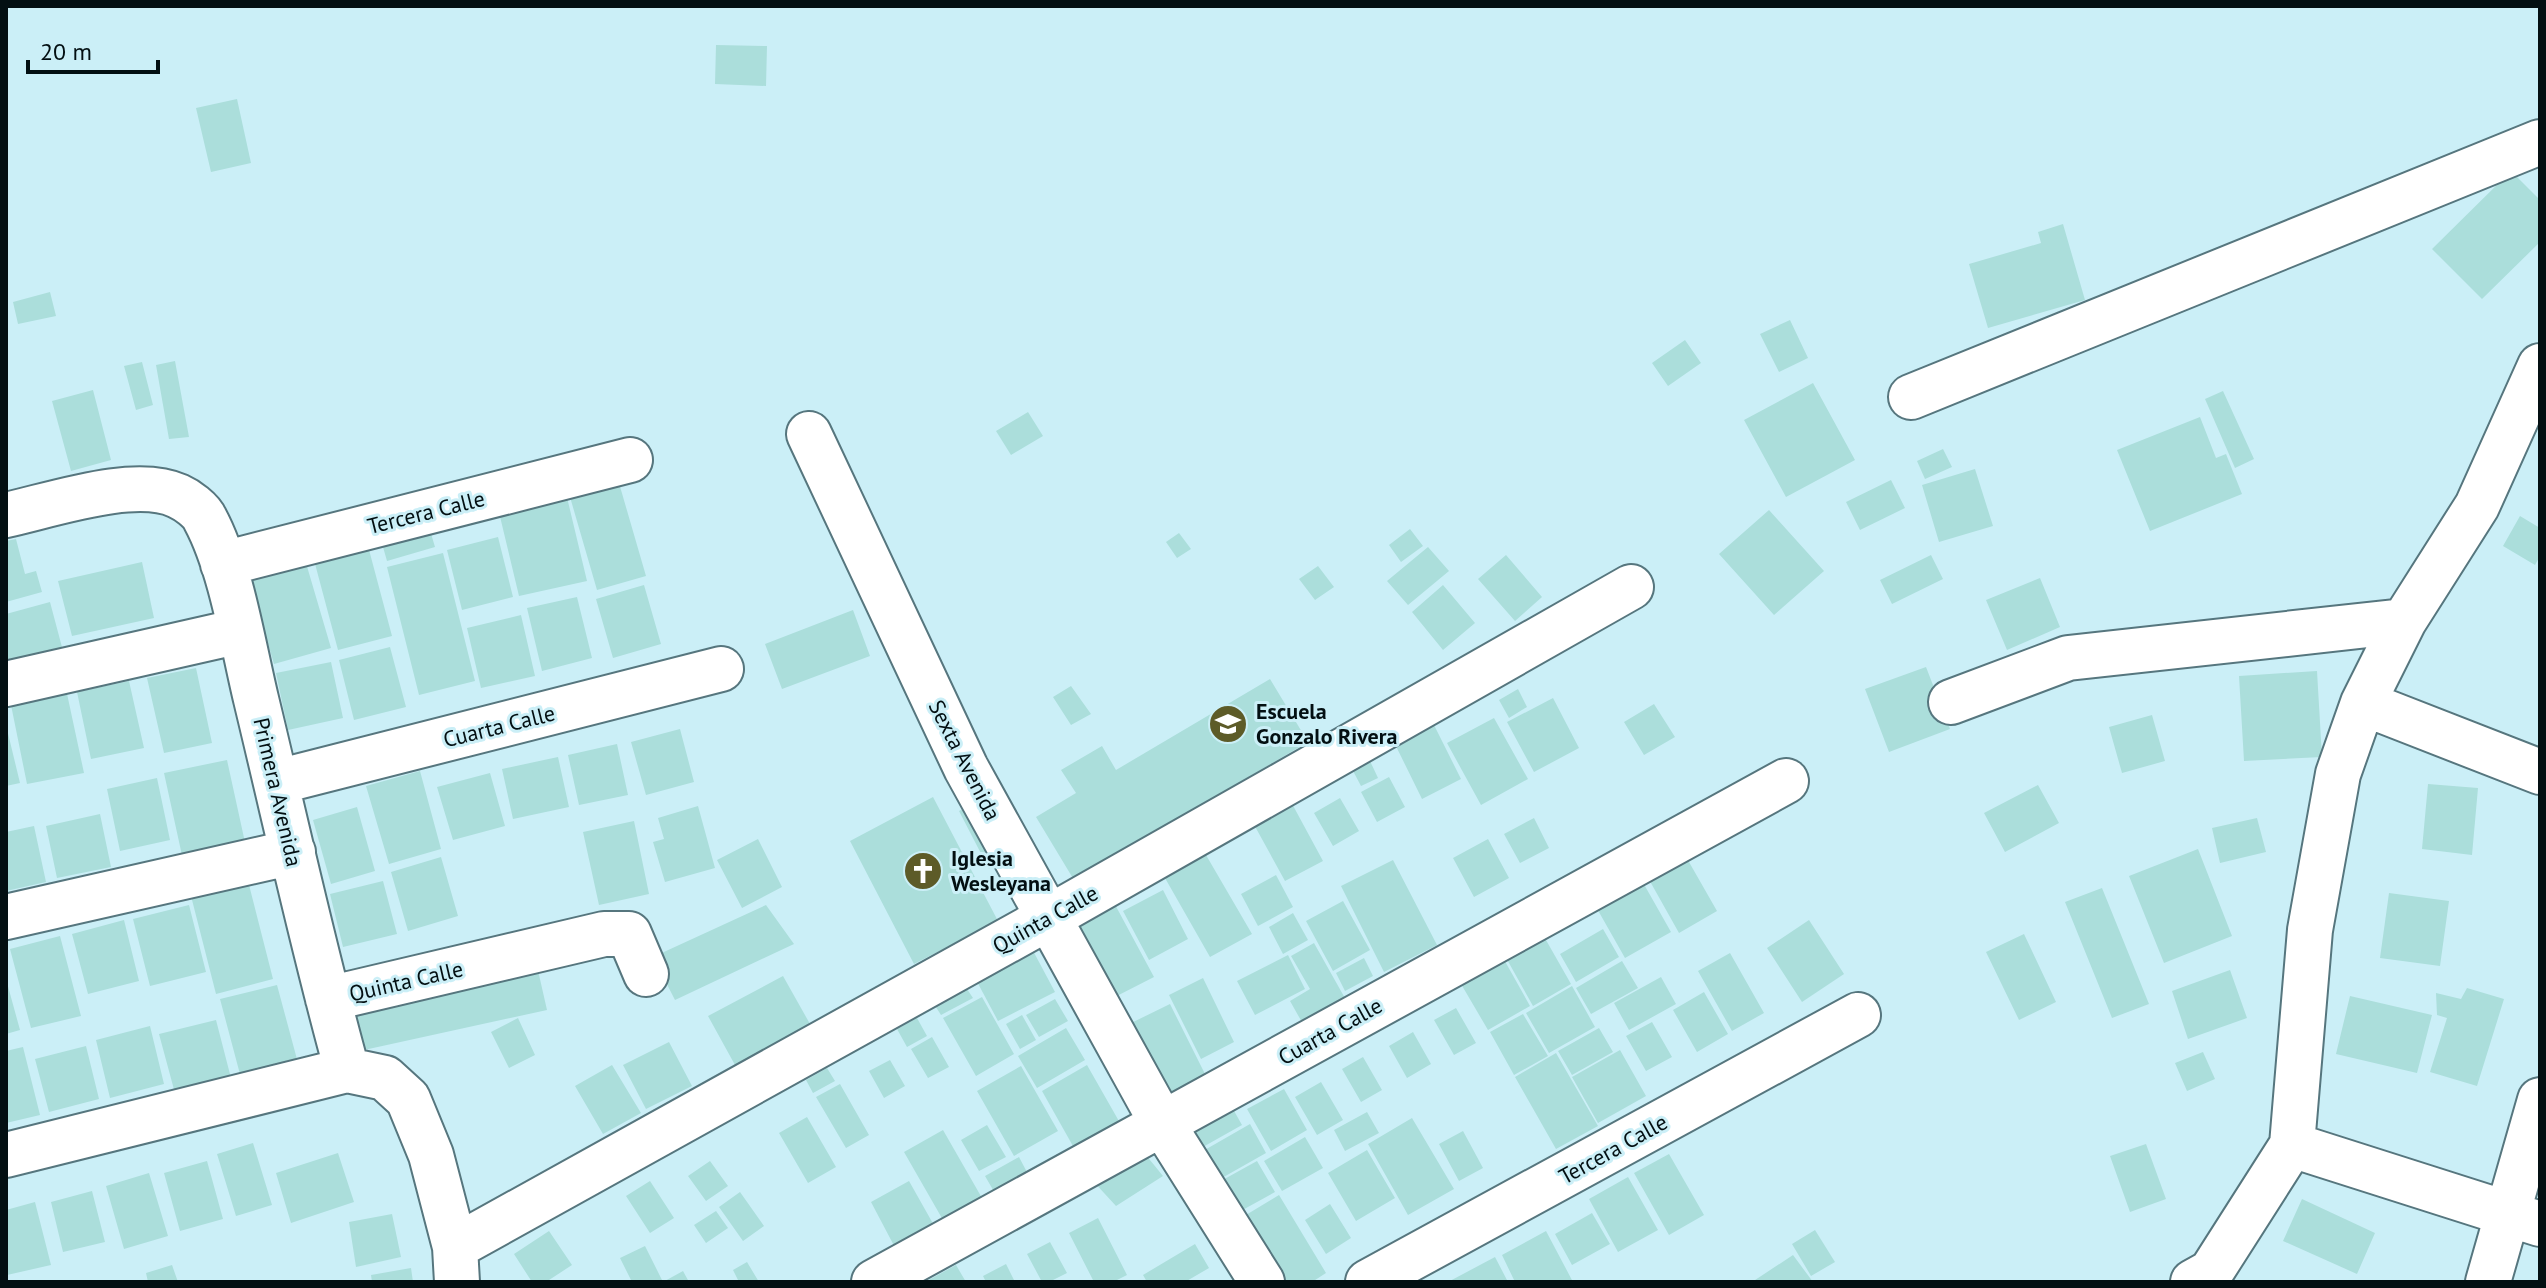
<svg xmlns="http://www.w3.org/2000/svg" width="2546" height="1288" font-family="'PT Sans',sans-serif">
<rect width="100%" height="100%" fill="#cbeff7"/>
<path fill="#abdedb" d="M716 45 767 46 766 86 715 84Z
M237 99 251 163 211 172 196 108Z
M2511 171 2540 200V242L2482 299 2432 249Z
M2063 224 2085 300 1988 328 1969 264 2041 243 2038 232Z
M50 292 56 316 18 324 13 302Z
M1790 320 1808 358 1779 372 1760 334Z
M1685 340 1701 363 1668 386 1652 363Z
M175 361 189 437 169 439 156 365Z
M142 362 153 405 136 410 124 366Z
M1813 383 1855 460 1786 497 1744 420Z
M93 390 111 460 71 471 52 401Z
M2223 391 2254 459 2235 468 2205 399Z
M1028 412 1043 436 1011 455 996 431Z
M2200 417 2216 458 2226 454 2242 494 2150 531 2117 450Z
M1943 449 1952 467 1925 479 1917 461Z
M1975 469 1993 526 1939 542 1922 485Z
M1891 480 1905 508 1860 530 1846 502Z
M619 483 646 576 597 590 570 497Z
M565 489 587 581 519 596 497 504Z
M1769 510 1824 571 1774 615 1719 554Z
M2520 516 2540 528V556L2535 565 2503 546Z
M427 520 435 547 387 561 379 533Z
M1410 529 1423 546 1401 562 1389 545Z
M1179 533 1191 549 1177 558 1166 542Z
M498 537 513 597 462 610 447 550Z
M16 539 25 574 36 571 42 592 6 602V541Z
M368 546 392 636 338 650 314 560Z
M1428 547 1449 571 1408 605 1387 581Z
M443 553 475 681 419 695 387 567Z
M1506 555 1542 597 1515 621 1478 579Z
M1931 555 1943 579 1892 604 1880 580Z
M142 562 154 618 72 636 58 581Z
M306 563 331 648 274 664 249 579Z
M1318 566 1334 587 1315 600 1299 579Z
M2040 578 2060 627 2007 650 1986 600Z
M644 585 661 644 613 658 596 599Z
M1443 585 1475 623 1443 650 1412 612Z
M577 597 592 658 542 671 527 608Z
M50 602 63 651 6 666V614Z
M853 610 870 656 782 689 765 644Z
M521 615 535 676 481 688 467 628Z
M390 647 406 707 354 720 339 660Z
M331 662 343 718 288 730 276 673Z
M1926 667 1950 729 1889 752 1865 689Z
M196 668 212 743 164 753 147 678Z
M2317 671 2322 757 2244 761 2239 676Z
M1270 679 1308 742 1074 880 1036 817 1076 793 1061 770 1102 746 1116 770Z
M129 681 144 748 91 759 77 692Z
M1071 686 1091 714 1071 725 1053 697Z
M66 689 84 773 27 784 10 700Z
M1518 689 1527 707 1509 718 1499 700Z
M1553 698 1579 748 1534 772 1507 722Z
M1654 704 1675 737 1644 755 1624 722Z
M2152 715 2165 761 2122 773 2109 727Z
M1430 717 1461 779 1422 799 1391 736Z
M1494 718 1528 779 1481 805 1447 743Z
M6 725 20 783 6 786Z
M680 729 694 782 646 795 631 742Z
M617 744 628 795 579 805 568 755Z
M558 757 569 807 513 819 502 769Z
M227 760 246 847 183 860 164 773Z
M1370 761 1378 778 1361 786 1352 769Z
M420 771 441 849 389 864 366 786Z
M490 773 505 826 453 840 437 787Z
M1389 777 1405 807 1377 822 1361 792Z
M157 778 170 840 120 851 107 789Z
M2428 784 2478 788 2472 855 2422 849Z
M2038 785 2059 823 2005 852 1984 813Z
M933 797 998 921 914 964 850 841Z
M1340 798 1359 831 1333 846 1314 813Z
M1290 800 1323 861 1285 881 1252 821Z
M976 802 1006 859 989 869 959 811Z
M698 806 715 868 665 882 653 842 664 839 658 818Z
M357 807 375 871 331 884 313 820Z
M100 814 111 867 57 878 46 826Z
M1534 818 1549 848 1520 863 1504 834Z
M2257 818 2266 852 2220 863 2212 828Z
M634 821 649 894 599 905 583 832Z
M34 826 46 882 6 891V832Z
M758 839 782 887 742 908 717 860Z
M1488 839 1509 878 1474 897 1453 858Z
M2198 849 2232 936 2164 963 2129 876Z
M1206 855 1252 934 1210 957 1165 878Z
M1685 855 1717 911 1679 933 1647 876Z
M441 857 458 916 408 931 391 872Z
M1393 860 1437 945 1384 972 1341 886Z
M1637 872 1671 932 1625 958 1591 898Z
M1276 875 1293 907 1258 926 1241 894Z
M247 877 273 979 216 994 190 892Z
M383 881 397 934 343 947 330 894Z
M2102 888 2149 1004 2112 1018 2065 902Z
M1163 890 1188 939 1149 960 1123 911Z
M2389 893 2449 901 2440 966 2380 958Z
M1112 899 1154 977 1107 1001 1066 923Z
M1343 901 1370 950 1333 971 1306 921Z
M189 905 206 972 150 986 133 919Z
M766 905 794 944 675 1000 653 957Z
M1293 913 1308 940 1283 954 1269 927Z
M124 920 139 981 88 994 72 934Z
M1809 920 1844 974 1802 1002 1767 948Z
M1538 926 1571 984 1533 1006 1500 947Z
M1603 929 1619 957 1576 982 1560 954Z
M2024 934 2056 1002 2019 1020 1986 952Z
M60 936 81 1016 31 1028 10 949Z
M1314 943 1346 1000 1303 1024 1290 1001 1310 989 1291 956Z
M1031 947 1055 992 998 1021 974 976Z
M1497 947 1530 1006 1488 1030 1454 972Z
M1730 953 1764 1013 1732 1031 1698 971Z
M1288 955 1305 989 1255 1015 1237 981Z
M1364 958 1373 976 1345 991 1336 973Z
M1622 961 1638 988 1591 1014 1576 988Z
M537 966 547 1010 364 1050 354 1007Z
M2230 970 2247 1018 2188 1039 2172 991Z
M783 976 810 1024 735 1065 708 1016Z
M1661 977 1676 1004 1629 1030 1614 1003Z
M1203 978 1234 1042 1201 1059 1169 995Z
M6 979 20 1030 6 1034Z
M963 983 973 998 941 1015 932 1001Z
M277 985 298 1063 241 1078 220 999Z
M1572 986 1595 1027 1549 1053 1526 1013Z
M2467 988 2504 999 2477 1086 2430 1072 2447 1018 2437 1015 2436 993 2461 999Z
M1704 992 1728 1034 1697 1052 1673 1010Z
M2350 996 2432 1015 2417 1073 2336 1054Z
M982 997 1014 1054 976 1076 943 1018Z
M1055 999 1068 1021 1039 1037 1026 1015Z
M1170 1004 1210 1084 1161 1108 1121 1028Z
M1456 1008 1476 1043 1454 1055 1434 1020Z
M1523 1014 1548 1056 1514 1075 1490 1032Z
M1022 1015 1036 1040 1020 1049 1006 1024Z
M518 1018 535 1055 509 1068 491 1032Z
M917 1018 927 1036 907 1047 897 1029Z
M216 1020 232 1082 176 1097 159 1034Z
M1652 1022 1672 1057 1646 1071 1626 1036Z
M150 1026 164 1084 110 1098 96 1040Z
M1066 1028 1085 1060 1037 1088 1018 1056Z
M1599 1028 1613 1052 1572 1075 1558 1051Z
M1413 1032 1431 1064 1407 1078 1389 1046Z
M932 1037 949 1067 928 1078 911 1049Z
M669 1042 692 1086 646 1109 623 1065Z
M86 1046 99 1099 49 1112 35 1059Z
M23 1047 40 1115 6 1123V1051Z
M1620 1050 1646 1096 1598 1123 1572 1077Z
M2203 1052 2215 1079 2187 1091 2175 1063Z
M1556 1053 1598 1126 1556 1149 1515 1077Z
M1363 1057 1382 1090 1361 1102 1342 1069Z
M890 1060 905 1086 884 1098 869 1071Z
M612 1065 641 1113 603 1134 575 1086Z
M1087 1065 1124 1130 1078 1155 1042 1091Z
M1021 1066 1058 1131 1014 1156 977 1091Z
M827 1068 835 1081 813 1093 806 1080Z
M1321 1082 1343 1120 1317 1135 1295 1097Z
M840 1084 869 1135 846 1148 816 1097Z
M1284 1089 1307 1130 1271 1151 1247 1109Z
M1229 1102 1242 1125 1194 1152 1181 1128Z
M1367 1112 1379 1133 1345 1151 1334 1130Z
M807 1117 836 1167 808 1183 779 1133Z
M1412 1118 1454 1189 1408 1215 1368 1144Z
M1250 1124 1266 1153 1213 1183 1196 1155Z
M987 1125 1006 1157 979 1171 961 1140Z
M943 1130 982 1198 943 1220 904 1152Z
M1463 1131 1483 1168 1459 1181 1439 1144Z
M1305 1137 1323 1168 1282 1191 1264 1161Z
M253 1143 272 1205 236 1216 217 1154Z
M2146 1144 2166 1199 2130 1212 2110 1156Z
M1141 1149 1163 1176 1116 1206 1093 1181Z
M1367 1150 1395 1198 1356 1221 1328 1173Z
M338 1153 354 1202 291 1223 276 1173Z
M1669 1154 1704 1215 1669 1235 1634 1173Z
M1019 1157 1029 1176 996 1195 985 1176Z
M207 1161 223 1219 180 1231 164 1173Z
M710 1161 728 1186 706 1201 688 1176Z
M1257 1161 1275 1192 1228 1218 1210 1187Z
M149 1173 168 1236 124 1249 106 1186Z
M1628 1177 1658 1230 1618 1252 1589 1199Z
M650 1181 674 1218 650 1233 626 1196Z
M909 1181 940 1236 900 1257 871 1202Z
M92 1191 105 1242 63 1252 51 1202Z
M740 1192 764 1226 743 1241 719 1207Z
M1279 1195 1326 1273 1312 1282H1266L1231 1224Z
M2302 1199 2375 1233 2357 1274 2283 1241Z
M35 1202 51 1265 7 1275 6 1210Z
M1330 1204 1351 1238 1326 1254 1305 1220Z
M716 1211 728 1228 706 1243 694 1225Z
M1592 1213 1610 1244 1572 1265 1555 1234Z
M392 1214 401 1257 356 1267 349 1222Z
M1098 1218 1127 1275 1113 1282H1094L1069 1233Z
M1815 1230 1835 1262 1811 1276 1792 1244Z
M549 1231 572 1265 546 1282H532L514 1254Z
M1546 1231 1573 1282H1515L1502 1255Z
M1050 1242 1067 1273 1049 1282H1042L1027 1254Z
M1195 1244 1209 1268 1185 1282H1147L1143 1275Z
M645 1246 663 1282 683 1271 689 1282H632L620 1258Z
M1793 1255 1813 1282H1752Z
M1495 1257 1508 1282H1448Z
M747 1262 759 1282H739L733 1270Z
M1006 1264 1015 1282H986L983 1276Z
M172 1265 178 1282H148L146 1273Z
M956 1265 966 1282H925Z
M411 1268 413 1282H372L371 1275Z"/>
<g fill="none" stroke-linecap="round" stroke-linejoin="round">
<g stroke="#56767e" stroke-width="48">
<path id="minor" d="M1911 397 2540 142
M809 434 966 768 1162 1123 1262 1282
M6 515C52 505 135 476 178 496 187 500 201 510 205 519 231 567 243 645 256 699 286 823 313 948 347 1070
M223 564 630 460
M6 684 240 631
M1951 702 2068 658 2404 621
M2363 703 2540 772
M277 782 721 669
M6 917 293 852
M328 999 604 934H629L646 974
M2292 1145 2540 1224
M6 1155 347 1070 385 1078 408 1099 431 1155 455 1247 457 1282
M455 1247 1048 918 1631 587
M874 1282 1786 781
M1368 1282 1858 1015
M2193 1282 2211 1272 2292 1145 2310 930 2338 774 2363 703 2404 621 2477 506 2540 366
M2488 1282 2540 1100"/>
</g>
<use href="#minor" stroke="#fff" stroke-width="44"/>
</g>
<defs>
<g id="school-disc" transform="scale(2)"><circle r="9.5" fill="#5d5b28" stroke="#cbeff7"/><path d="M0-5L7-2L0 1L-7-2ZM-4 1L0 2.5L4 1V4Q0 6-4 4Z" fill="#fff"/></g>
<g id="church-disc" transform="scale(2)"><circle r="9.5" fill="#5d5b28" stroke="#cbeff7"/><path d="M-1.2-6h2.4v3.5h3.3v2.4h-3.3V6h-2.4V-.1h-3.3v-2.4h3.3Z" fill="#fff"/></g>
</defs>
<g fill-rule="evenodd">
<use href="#school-disc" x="1228" y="724"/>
<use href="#church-disc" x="923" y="871"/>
</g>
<g text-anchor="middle" stroke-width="6" stroke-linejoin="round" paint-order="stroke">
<g font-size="22" fill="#030f12" stroke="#cbeff7">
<text transform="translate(426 512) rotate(-14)" y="8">Tercera Calle</text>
<text transform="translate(499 726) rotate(-14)" y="8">Cuarta Calle</text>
<text transform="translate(965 760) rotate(63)" y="8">Sexta Avenida</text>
<text transform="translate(278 792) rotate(77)" y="8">Primera Avenida</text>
<text transform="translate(1045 919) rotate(-29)" y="8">Quinta Calle</text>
<text transform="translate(406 981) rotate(-13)" y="8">Quinta Calle</text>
<text transform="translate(1330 1031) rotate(-29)" y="8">Cuarta Calle</text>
<text transform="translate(1613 1149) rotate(-29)" y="8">Tercera Calle</text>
</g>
<g font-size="22" font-weight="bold" fill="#030f12" stroke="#cbeff7" text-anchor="start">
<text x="1256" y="719">Escuela<tspan x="1256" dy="25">Gonzalo Rivera</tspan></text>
<text x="951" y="866">Iglesia<tspan x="951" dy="25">Wesleyana</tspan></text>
</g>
</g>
<rect width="2546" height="1288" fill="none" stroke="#030f12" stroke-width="16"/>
<path d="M28 60v12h130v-12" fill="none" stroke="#030f12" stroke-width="4"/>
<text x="40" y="60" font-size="24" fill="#030f12" stroke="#cbeff7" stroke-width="6" paint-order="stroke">20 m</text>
</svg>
